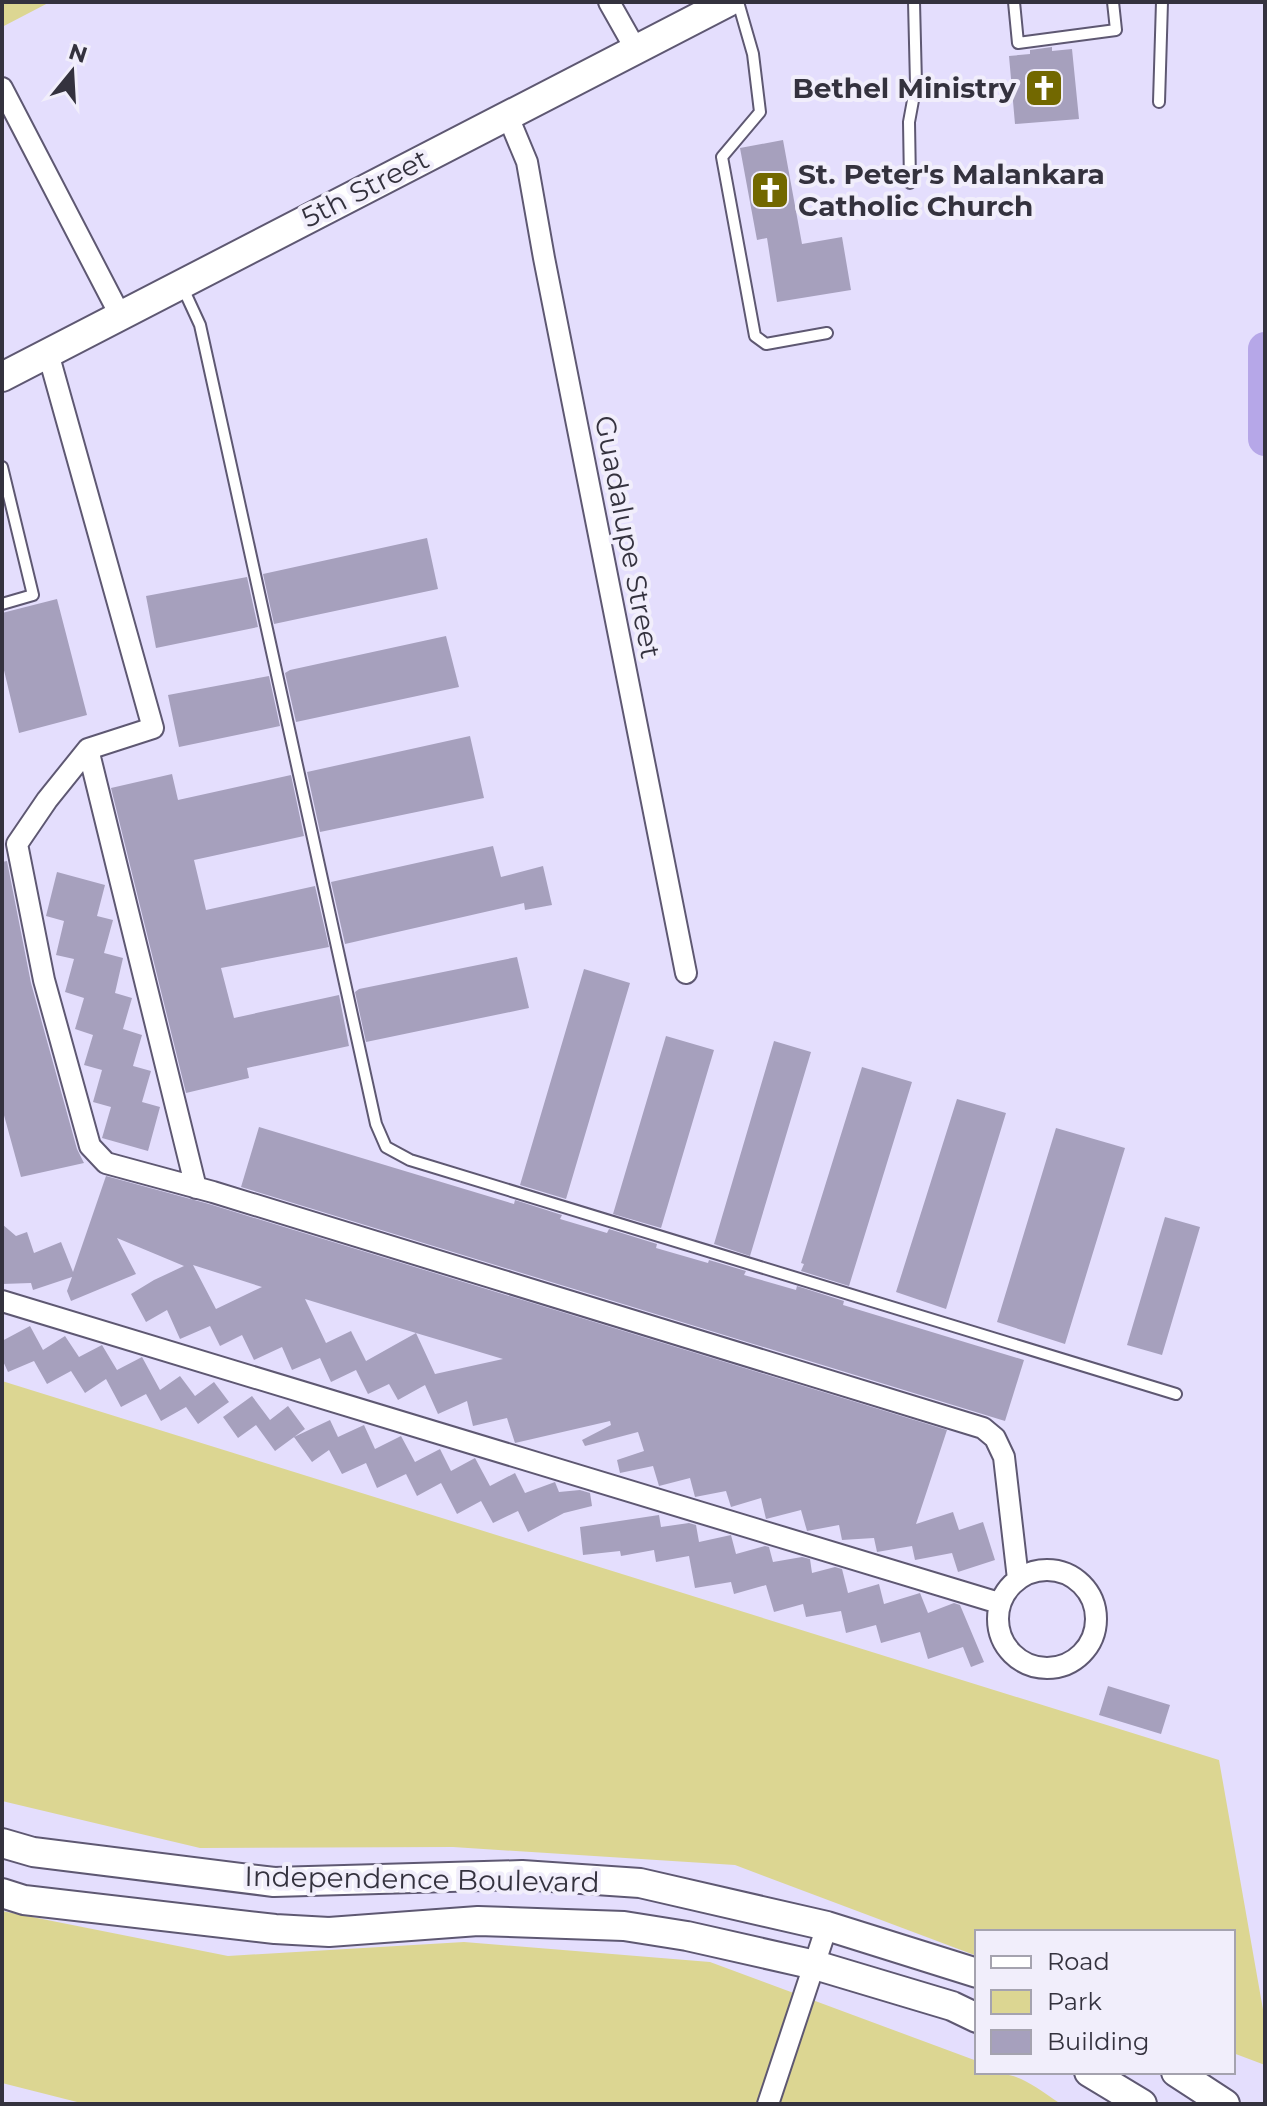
<svg xmlns="http://www.w3.org/2000/svg" width="1267" height="2106" font-family="Montserrat,sans-serif">
<rect width="100%" height="100%" fill="#e4defd"/>
<path fill="#dcd692" d="M2 2H50L2 27Z
M2 1381 1219 1760 1265 2021V2065L1233 2053V1932H977V1956L735 1865 453 1847 200 1848 2 1801Z
M2 1911 228 1956 464 1942 710 1962 977 2061V2072C1020 2072 1026 2081 1061 2104H85L2 2083Z"/>
<g fill="none" stroke-linecap="round" stroke-linejoin="round">
<path stroke="#b6a7e8" stroke-width="34" d="M1265 349V439"/>
</g>
<path fill="#a6a0bd" fill-rule="evenodd" d="M1052 47V51L1072 49 1079 119 1015 124 1009 56 1030 54V50Z
M783 140 802 244 842 237 851 290 777 302 767 238 757 240 740 148Z
M427 538 438 589 274 624 263 574Z
M247 577 258 627 156 648 146 596Z
M57 599 87 715 19 733 2 662V613Z
M446 636 459 687 296 722 285 673 290 670Z
M269 676 280 726 179 747 168 695Z
M470 736 484 798 320 832 307 772Z
M172 774 178 800 291 775 304 836 194 860 206 910 315 886 329 947 221 968 234 1018 339 995 349 1046 247 1068 249 1078 186 1093 111 788Z
M493 846 501 877 543 866 552 905 525 910 524 903 345 944 331 882Z
M7 861 31 983 77 1149 84 1163 21 1177 2 1108V862Z
M57 872 105 885 97 916 113 920 104 953 123 958 115 993 132 998 123 1029 142 1035 133 1066 151 1071 142 1102 160 1107 148 1151 102 1138 111 1107 93 1102 102 1070 84 1065 93 1035 75 1029 84 998 65 992 74 959 56 955 64 921 46 916Z
M517 957 529 1008 366 1042 355 992 359 989Z
M584 969 630 983 566 1199 520 1185Z
M666 1036 714 1050 661 1228 613 1214Z
M774 1041 811 1052 750 1256 714 1244Z
M862 1067 912 1082 849 1286 801 1271 804 1264 801 1263Z
M957 1099 1006 1113 946 1309 896 1292Z
M259 1127 514 1204 515 1200 562 1215 560 1219 607 1233 609 1229 657 1244 656 1248 708 1263 709 1260 746 1271 744 1275 796 1290 797 1286 844 1301 843 1305 1024 1360 1005 1421 241 1187Z
M1056 1128 1125 1148 1065 1344 997 1322Z
M106 1176 209 1204 947 1430 916 1524 953 1512 959 1530 983 1522 995 1560 958 1572 952 1553 915 1560 912 1546 877 1552 874 1538 842 1540 839 1525 807 1531 801 1510 766 1519 761 1498 731 1507 726 1491 695 1497 690 1478 659 1486 653 1466 620 1473 617 1460 644 1451 638 1432 585 1446 582 1440 611 1425 610 1421 515 1443 507 1418 473 1426 467 1401 438 1414 425 1385 398 1400 389 1384 368 1394 356 1370 331 1382 320 1358 292 1370 282 1347 254 1360 242 1335 220 1346 210 1326 180 1339 167 1310 146 1322 131 1294 154 1280 184 1266 117 1238 136 1274 71 1301 67 1291 72 1277 33 1290 31 1283 2 1284V1224L16 1236 27 1232 34 1253 61 1242 73 1272ZM193 1265 262 1287 216 1309ZM305 1299 416 1333 503 1359 435 1374 416 1333 366 1361 351 1331 326 1343Z
M1165 1217 1200 1227 1162 1355 1127 1345Z
M30 1326 43 1350 65 1336 79 1357 102 1345 117 1370 142 1357 160 1390 180 1376 195 1396 214 1382 229 1402 198 1424 186 1407 161 1421 146 1394 121 1407 106 1379 85 1393 71 1371 47 1384 34 1361 8 1372 2 1359V1341Z
M252 1396 270 1420 288 1406 305 1429 275 1451 256 1425 238 1438 223 1417Z
M330 1420 338 1437 364 1425 375 1449 401 1436 415 1462 440 1449 451 1471 475 1458 490 1486 515 1473 525 1493 555 1482 559 1492 580 1490 590 1493 592 1506 564 1513 528 1532 518 1511 493 1523 481 1501 457 1514 441 1483 417 1496 406 1474 377 1488 366 1463 342 1474 329 1450 312 1462 294 1437Z
M659 1515 661 1527 689 1523 696 1525 699 1542 731 1535 736 1554 765 1546 769 1547 773 1562 802 1557 810 1559 812 1573 835 1567 842 1569 848 1593 879 1584 884 1604 920 1593 928 1613 954 1603 960 1605 984 1662 971 1667 963 1647 928 1659 920 1632 881 1643 876 1625 846 1633 841 1611 806 1617 803 1604 774 1612 766 1585 734 1594 731 1582 695 1588 689 1556 656 1562 654 1550 621 1556 620 1551 583 1555 580 1527Z
M1108 1686 1170 1705 1161 1734 1099 1715Z"/>
<g fill="none" stroke-linecap="round" stroke-linejoin="round">
<g stroke="#5e5872" stroke-width="14">
<path id="service" d="M738 2 753 54 760 112 722 157 755 336 766 344 827 333
M1014 2 1018 43 1116 30 1113 2
M1159 102 1162 2
M910 183 909 122 916 84 914 2
M182 286 200 325 376 1124 386 1147 410 1160 1176 1394
M2 467 33 595 2 604"/>
</g>
<g stroke="#5e5872" stroke-width="24">
<path id="minor" d="M609 2 635 48
M2 88 120 315
M507 114 527 162 544 258 686 973
M48 353 153 728 88 749 47 800 17 844 44 980 90 1146 106 1163 213 1192 983 1428 995 1438 1004 1457 1018 1579
M88 749 196 1188
M2 1301 999 1603
M998 1619a49 49 0 1 1 98 0a49 49 0 1 1-98 0Z
M768 2104 827 1926"/>
</g>
<g stroke="#5e5872" stroke-width="32">
<path id="secondary" d="M2 377 728 2
M2 1843 33 1852 274 1882 522 1875 640 1883 827 1926 977 1973
M2 1893 24 1900 275 1929 329 1932 478 1921 624 1926 687 1936 815 1965 952 2006 977 2018
M1089 2072 1142 2104
M1176 2072 1225 2104"/>
</g>
<use href="#service" stroke="#fff" stroke-width="10"/>
<use href="#minor" stroke="#fff" stroke-width="20"/>
<use href="#secondary" stroke="#fff" stroke-width="28"/>
</g>
<defs>
<g id="church-square" transform="scale(2)"><rect x="-9" y="-9" width="18" height="18" rx="4" fill="#726800" stroke="#f1eefb"/><path d="M-1.2-6h2.4v3.5h3.3v2.4h-3.3V6h-2.4V-.1h-3.3v-2.4h3.3Z" fill="#fff"/></g>
</defs>
<g fill-rule="evenodd">
<use href="#church-square" x="1044" y="88"/>
<use href="#church-square" x="770" y="190"/>
</g>
<g text-anchor="middle" stroke-width="8" stroke-linejoin="round" paint-order="stroke">
<g font-size="28" font-weight="bold" fill="#34323e" stroke="#f1eefb" text-anchor="end">
<text x="1016" y="98">Bethel Ministry</text>
<text x="798" y="184" text-anchor="start">St. Peter's Malankara<tspan x="798" dy="32">Catholic Church</tspan></text>
</g>
<g font-size="28" fill="#34323e" stroke="#f1eefb">
<text transform="translate(365 188) rotate(-27)" y="10">5th Street</text>
<text transform="translate(628 537) rotate(79)" y="10">Guadalupe Street</text>
<text transform="translate(422 1879) rotate(1)" y="10">Independence Boulevard</text>
</g>
</g>
<rect width="1267" height="2106" fill="none" stroke="#34323e" stroke-width="8"/>
<rect x="975" y="1930" width="260" height="144" fill="#f1eefb" stroke="#a5a3af" stroke-width="2"/>
<rect x="991" y="1956" width="40" height="12" fill="#ffffff" stroke="#a5a3af" stroke-width="2"/>
<text x="1047" y="1970" font-size="24" fill="#34323e">Road</text>
<rect x="991" y="1990" width="40" height="24" fill="#dcd692" stroke="#a5a3af" stroke-width="2"/>
<text x="1047" y="2010" font-size="24" fill="#34323e">Park</text>
<rect x="991" y="2030" width="40" height="24" fill="#a6a0bd" stroke="#a5a3af" stroke-width="2"/>
<text x="1047" y="2050" font-size="24" fill="#34323e">Building</text>
<g transform="translate(72 72) rotate(18)" stroke="#f1eefb" stroke-width="6" paint-order="stroke">
<path d="M0-6L14 30L0 20L-14 30Z" fill="#34323e"/>
<text y="-12" font-size="22" font-weight="bold" text-anchor="middle" fill="#34323e">N</text>
</g>
</svg>
